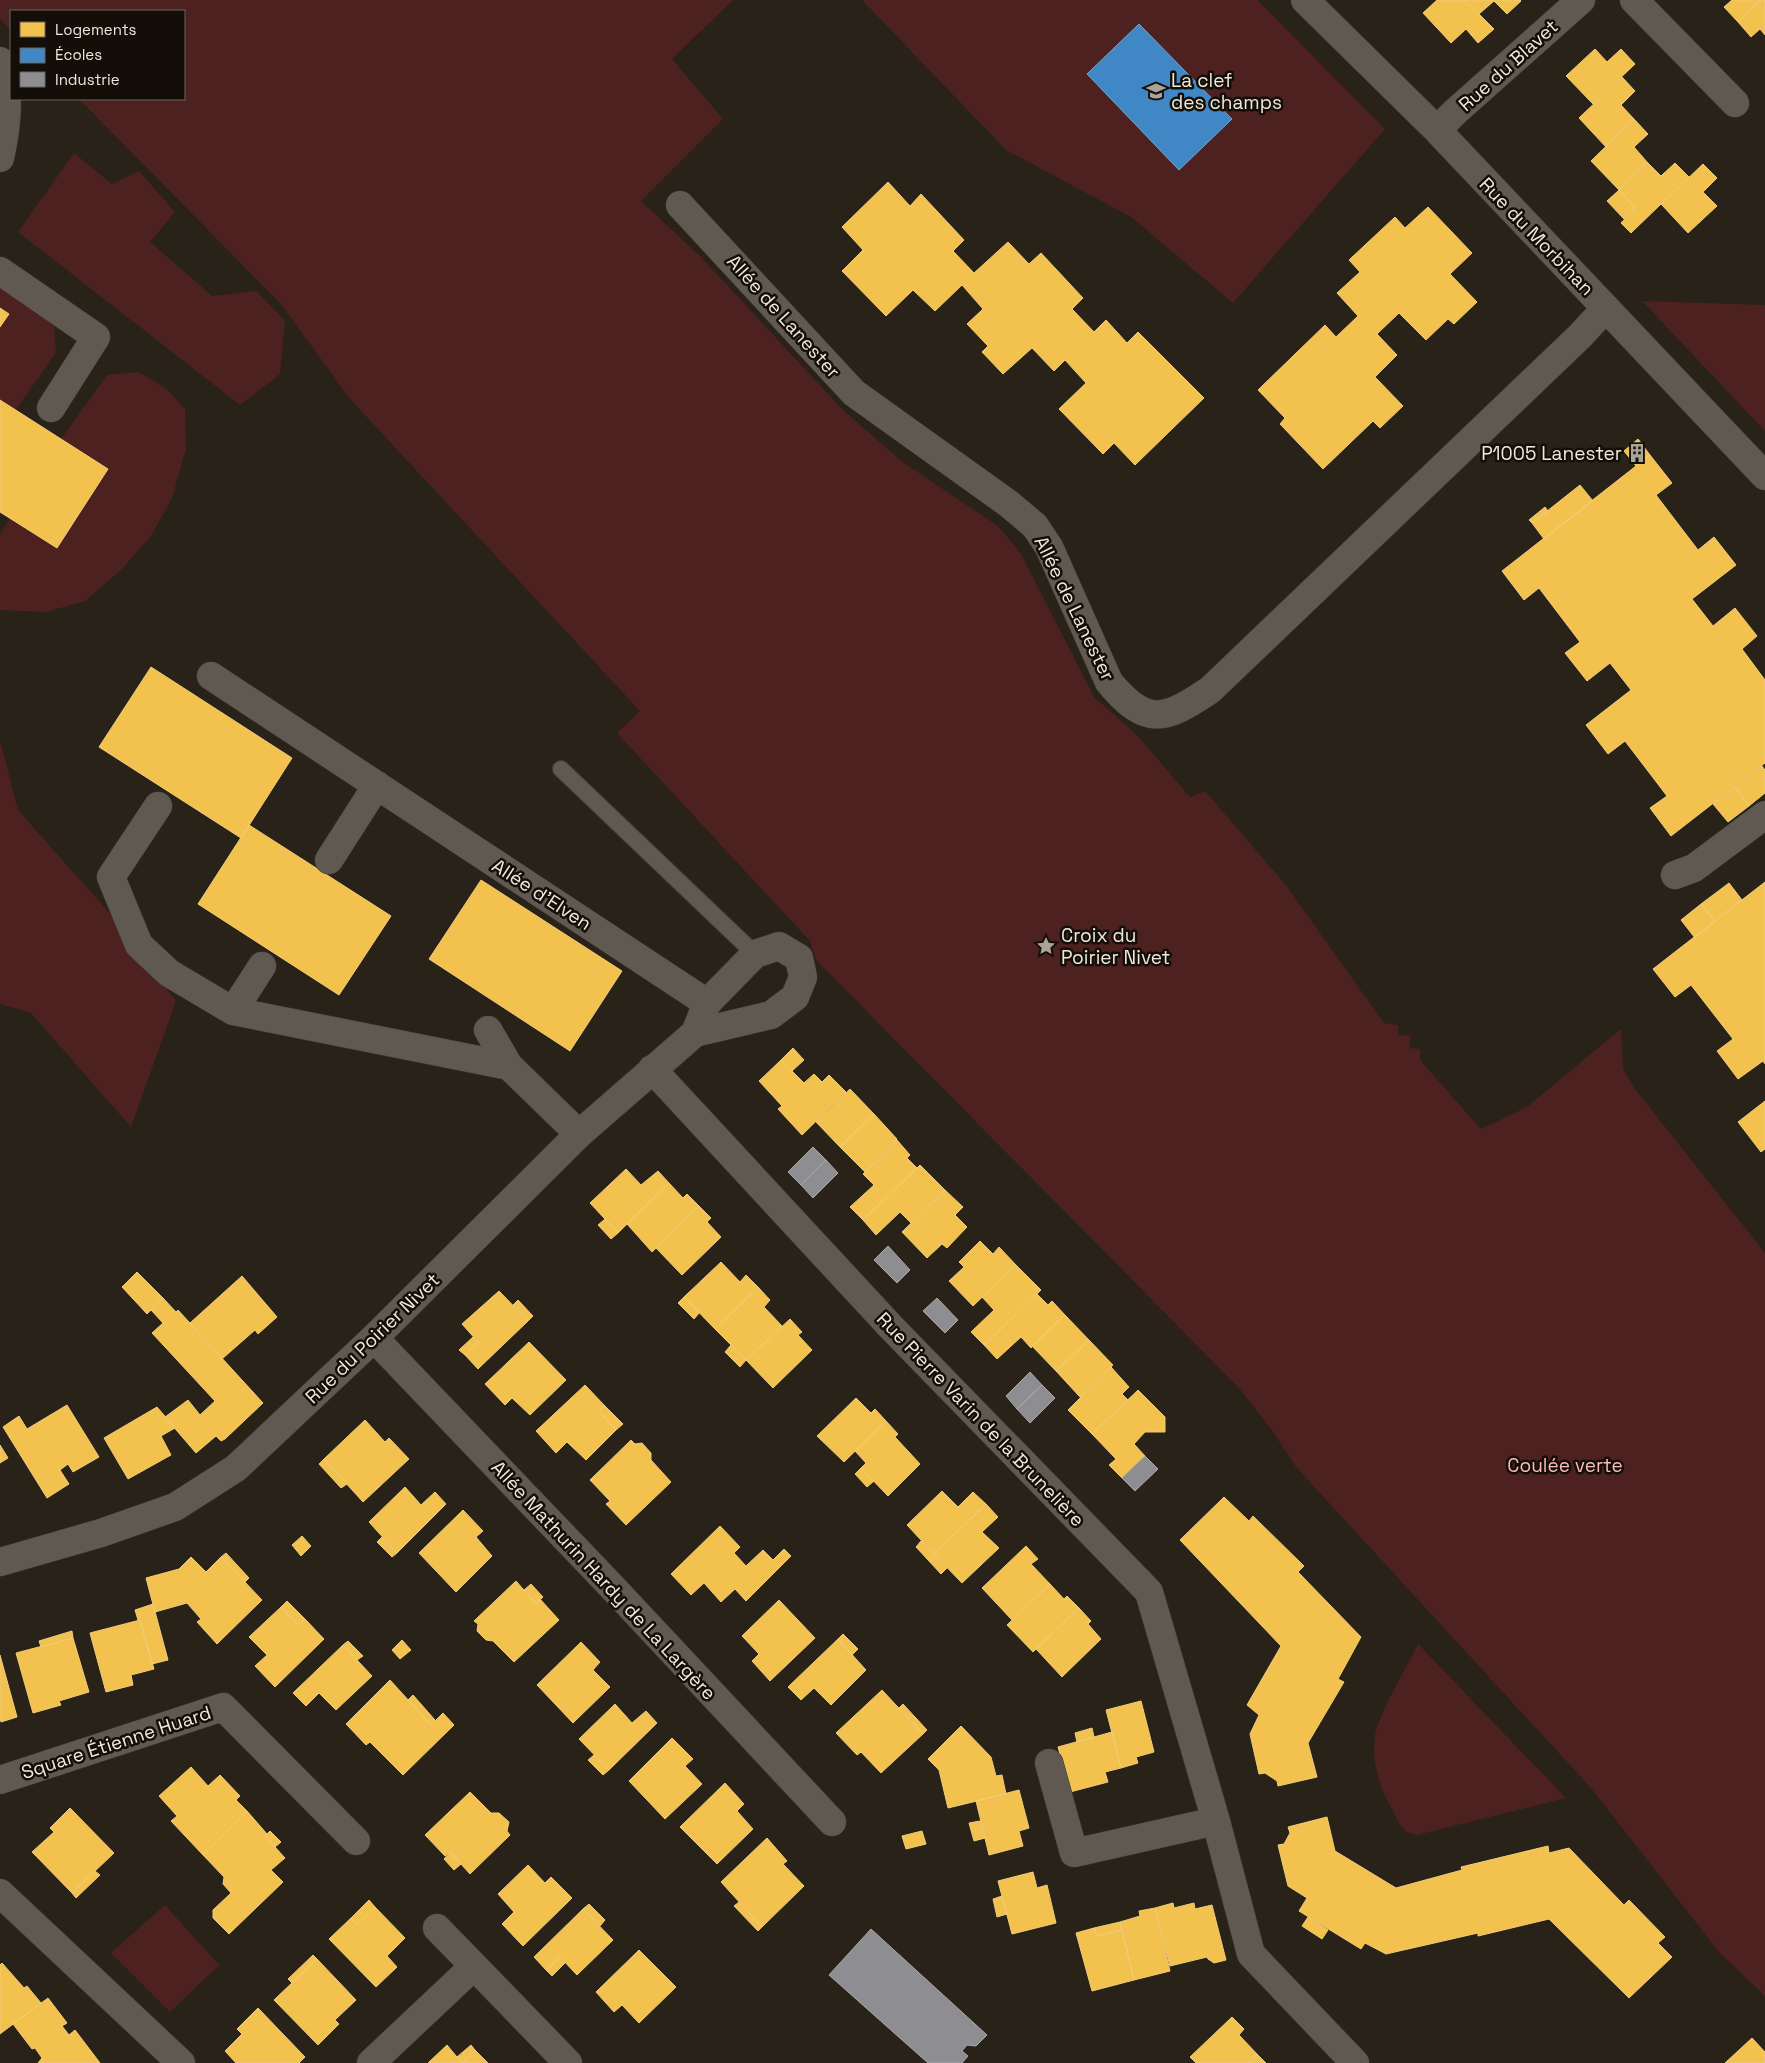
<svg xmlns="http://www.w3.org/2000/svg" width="1765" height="2063" font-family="'Space Grotesk',sans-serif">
<rect width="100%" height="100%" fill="#292218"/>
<path fill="#4d211f" d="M0 0H733L672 59 723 119 641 201 701 257 844 411 904 463 998 526 1021 554 1094 697 1136 734 1190 797 1205 791 1285 884 1384 1023 1398 1025V1035L1411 1036 1409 1048 1420 1049V1060L1481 1129 1527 1107 1621 1029 1623 1069 1635 1089 1765 1253V1996L1719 1952 1591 1788 1296 1467 1271 1429 1239 1388 816 960 810 941 617 733 640 711 350 399 281 304 79 99H184V11H11V30L0 19Z
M862 0H1257L1385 129 1233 303 1131 217 1006 150Z
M74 153 112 184 139 171 175 212 150 242 212 296 256 291 285 321 280 374 240 405 18 232Z
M0 278 38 307 54 325 56 352 16 410 0 400V327L9 314 0 308Z
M1642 301 1765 305V431Z
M139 372 167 389 185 409 186 449 172 498 151 536 122 569 85 601 46 612 0 610V534L10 518 58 547 108 469 61 439 107 375Z
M0 740 18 810 112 916 176 1001 131 1127 31 1013 0 1004Z
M1418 1644 1566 1798 1417 1835C1403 1834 1398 1821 1392 1809 1378 1786 1368 1751 1378 1724 1389 1696 1405 1670 1418 1644Z
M165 1905 219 1965 170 2012 111 1953Z"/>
<path fill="#f2c14e" stroke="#f1cd79" d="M1437 0H1465L1494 29 1478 43 1466 29 1451 43 1423 13Z
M1465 0H1520L1521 1 1507 14 1494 1 1479 14Z
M1732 0H1761L1738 22 1724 7Z
M1761 0H1765V35L1760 29 1751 37 1738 22Z
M1595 49 1607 62 1621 49 1635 64 1593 104 1566 76Z
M1622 77 1635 91 1621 105 1634 119 1606 147 1579 118Z
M1634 119 1648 134 1634 147 1647 162 1619 190 1591 161Z
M1647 162 1661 176 1675 163 1689 177 1631 233 1621 223 1635 208 1619 190Z
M1703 164 1717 178 1703 192 1717 206 1688 233 1661 204Z
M888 182 910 206 921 194 964 240 953 251 974 273 1008 242 1029 264 1041 253 1083 298 1072 309 1094 332 1106 320 1127 343 1138 332 1204 398 1135 465 1114 443 1103 454 1059 409 1086 383 1065 360 1054 371 1032 348 1003 374 982 352 988 346 967 324 983 309 962 285 935 311 913 290 886 316 842 271 863 250 842 227Z
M1619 190 1635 208 1624 219 1607 201Z
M1428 207 1472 253 1450 274 1477 302 1454 324 1448 319 1426 340 1399 313 1377 334 1397 355 1375 377 1403 406 1380 428 1373 421 1323 469 1280 424 1285 418 1258 390 1325 325 1336 337 1358 316 1337 293 1360 272 1349 260 1395 217 1405 228Z
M0 308 9 314 0 327Z
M0 400 108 469 57 548 0 512Z
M1638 439 1650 455 1636 466 1624 451Z
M1650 455 1672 483 1656 495 1698 550 1714 537 1736 565 1692 599 1713 626 1735 608 1757 636 1742 649 1765 680V763L1671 836 1650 808 1667 796 1625 741 1608 754 1586 725 1631 690 1610 663 1587 681 1565 653 1580 642 1539 588 1524 600 1502 571Z
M1580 485 1593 501 1544 539 1532 523Z
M1545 507 1548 511 1532 523 1529 520Z
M151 667 292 758 241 838 99 747Z
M1762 766 1765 770V793L1749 806 1735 787Z
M1735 787 1749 806 1728 822 1713 804Z
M249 825 391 916 339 995 198 904Z
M481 880 622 971 570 1051 429 959Z
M1765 882V1064L1763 1061 1738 1079 1717 1051 1733 1039 1691 985 1675 997 1653 969Z
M1729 883 1742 900 1715 921 1701 904Z
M1701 904 1715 921 1695 938 1681 920Z
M793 1048 804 1060 792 1071 781 1060Z
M781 1060 804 1083 814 1074 822 1082 829 1075 846 1092 802 1135 778 1109 782 1106 759 1081Z
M850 1089 874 1114 840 1147 816 1122Z
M1765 1101V1149L1761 1152 1738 1122Z
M874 1114 897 1139 865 1172 840 1147Z
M897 1140 910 1155 907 1158 917 1168 863 1220 850 1207 874 1185 863 1174Z
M920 1165 945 1190 911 1223 900 1212 876 1235 863 1220Z
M626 1169 641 1185 658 1171 669 1183 618 1233 590 1203Z
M669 1183 683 1198 687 1194 699 1206 652 1252 627 1224Z
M945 1190 963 1207 955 1215 967 1227 947 1248 942 1244 927 1258 902 1232Z
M699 1206 711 1218 707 1222 721 1237 682 1275 656 1248Z
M605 1219 618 1233 611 1239 598 1225Z
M980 1241 993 1254 999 1247 1016 1265 973 1306 949 1281 964 1267 959 1262Z
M721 1262 740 1282 746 1275 758 1287 715 1329 684 1297Z
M1016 1265 1041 1290 984 1345 971 1332 994 1310 982 1297Z
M137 1272 163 1298 147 1314 122 1287Z
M242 1276 277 1317 258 1334 255 1330 222 1359 216 1351 190 1323Z
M758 1287 770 1300 764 1307 782 1326 746 1360 715 1329Z
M499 1291 528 1321 478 1369 465 1355 478 1342 462 1324Z
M1037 1294 1048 1305 1052 1301 1065 1315 1031 1348 1021 1337 997 1359 984 1345Z
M684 1297 700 1312 694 1319 678 1303Z
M163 1298 176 1312 178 1310 263 1403 225 1439 221 1441 216 1436 196 1453 165 1417 188 1400 200 1415 215 1401 152 1333 163 1323 151 1310Z
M518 1300 533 1316 528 1321 513 1305Z
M1065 1315 1089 1340 1056 1371 1032 1346Z
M790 1319 802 1332 798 1335 812 1350 773 1388 746 1360Z
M473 1337 478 1342 465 1355 459 1350Z
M1089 1340 1113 1365 1080 1397 1056 1371Z
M529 1342 566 1380 530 1415 512 1398 505 1405 485 1384Z
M731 1345 746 1360 740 1367 725 1352Z
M1111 1367 1129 1387 1122 1394 1128 1400 1092 1434 1068 1410Z
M585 1385 605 1406 599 1411 616 1430 586 1460 567 1442 556 1453 536 1431Z
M1138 1390 1165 1417V1432H1145L1134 1444 1145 1456 1122 1478 1109 1465 1116 1459 1092 1434Z
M856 1398 871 1413 875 1409 886 1421 844 1462 817 1436Z
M67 1405 99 1457 73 1472 68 1464 60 1470 69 1484 47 1498 3 1427 19 1416 27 1429Z
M605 1406 623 1424 616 1430 599 1411Z
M157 1407 175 1428 161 1436 171 1455 128 1479 104 1438Z
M365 1420 385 1442 389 1438 409 1459 363 1502 324 1459Z
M886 1421 898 1434 895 1437 920 1464 888 1496 861 1468 866 1463 855 1451Z
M631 1440 635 1444 642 1443 651 1453V1460L671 1482 626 1525 606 1504 610 1501 590 1480Z
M0 1445 8 1458 0 1463Z
M324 1459 347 1484 341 1488 319 1464Z
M861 1468 874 1481 867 1487 855 1474Z
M405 1487 421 1505 435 1492 446 1504 397 1553 369 1522Z
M942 1491 958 1507 973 1492 986 1504 934 1554 907 1525Z
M1224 1497 1249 1521 1253 1516 1304 1566 1298 1572 1361 1637 1338 1679 1344 1682 1308 1743 1317 1777 1278 1786 1277 1781 1265 1773 1259 1774 1250 1734 1259 1715 1247 1705 1281 1646 1180 1540Z
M986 1504 998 1517 982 1532 999 1548 962 1583 934 1554Z
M463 1510 483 1531 476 1537 492 1556 456 1592 419 1553Z
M720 1526 740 1547 734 1553 746 1566 763 1550 773 1560 784 1549 791 1556 746 1601 735 1589 721 1602 704 1583 691 1595 671 1574Z
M302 1536 311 1546 301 1556 292 1545Z
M382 1537 397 1553 392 1557 377 1542Z
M921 1541 934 1554 928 1560 916 1547Z
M1026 1546 1038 1559 1031 1564 1050 1584 1012 1620 982 1588Z
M226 1553 249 1578 245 1582 221 1557Z
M934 1554 947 1568 941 1574 928 1560Z
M191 1557 206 1572 221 1557 262 1600 217 1644 197 1622 201 1619 187 1603 155 1612 146 1578 179 1569Z
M516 1581 536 1604 540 1599 559 1620 514 1662 493 1641 486 1640 477 1631 478 1624 474 1621Z
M531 1584 543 1597 536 1604 524 1590Z
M1050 1584 1064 1599 1067 1596 1079 1608 1033 1652 1007 1625Z
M779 1600 815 1638 770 1681 752 1661 759 1654 742 1636Z
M287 1601 305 1619 298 1625 281 1607Z
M153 1604 168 1660 152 1664 140 1620H138L135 1610Z
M281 1607 298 1625 305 1619 324 1639 275 1687 255 1666 267 1655 249 1637Z
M1079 1608 1091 1621 1088 1624 1101 1639 1062 1677 1036 1649Z
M140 1620 154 1669 131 1675 133 1685 106 1692 90 1633Z
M72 1631 73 1638 41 1647 39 1641Z
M843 1634 858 1649 852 1655 838 1639Z
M73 1638 89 1692 59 1701 61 1705 33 1713 16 1653Z
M838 1639 866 1670 831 1705 814 1688 801 1700 788 1687Z
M402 1640 411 1650 400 1659 392 1650Z
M348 1641 363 1656 357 1660 343 1645Z
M581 1642 600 1662 593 1670 610 1687 573 1723 537 1685Z
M343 1645 372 1676 336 1710 319 1693 306 1706 293 1693Z
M0 1655 17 1717 1 1722 0 1718Z
M390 1680 431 1725 443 1713 454 1725 403 1775 370 1742 366 1745 346 1724Z
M882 1690 923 1734 881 1773 861 1752 857 1755 836 1733Z
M413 1695 435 1720 431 1725 408 1700Z
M1141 1701 1154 1752 1136 1757 1138 1763 1121 1768 1106 1710Z
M615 1704 632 1723 646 1711 657 1723 609 1770 579 1739Z
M903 1704 927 1730 923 1734 899 1708Z
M961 1726 991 1757 996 1776 1002 1775 1006 1794 948 1808 939 1770 928 1759Z
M1092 1728 1094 1737 1077 1742 1075 1733Z
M1112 1732 1121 1768 1105 1772 1108 1782 1070 1792 1058 1747Z
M672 1738 693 1759 685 1766 702 1784 665 1819 629 1781Z
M594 1755 609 1770 603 1775 588 1760Z
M191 1767 208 1786 220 1775 240 1796 236 1800 247 1811 203 1855 171 1821 177 1816 159 1796Z
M725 1783 744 1804 737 1811 753 1829 717 1864 680 1827Z
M1019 1790 1029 1828 1019 1831 1023 1846 989 1855 976 1801Z
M470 1792 491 1813H499L509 1822 507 1831 510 1835 470 1874 450 1852 445 1856 425 1835Z
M70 1808 114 1853 72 1893 32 1852 54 1832 50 1828Z
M247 1811 267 1834 265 1836 285 1858 271 1870 283 1882 229 1934 213 1918V1910L231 1893 223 1884 224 1877 203 1855Z
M1327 1817 1335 1851 1396 1888 1462 1870 1461 1867 1548 1846 1549 1853 1569 1848 1624 1905 1629 1900 1665 1937 1658 1943 1672 1957 1629 1998 1549 1919 1478 1936V1933L1386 1954 1365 1943 1361 1949 1299 1911 1307 1898 1288 1886 1278 1845 1284 1844 1290 1833 1288 1827Z
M980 1821 985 1838 974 1841 969 1823Z
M270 1831 281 1842 275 1847 265 1836Z
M922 1831 926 1844 906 1849 902 1836Z
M767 1838 787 1861 783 1864 804 1886 762 1927 721 1882Z
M450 1852 461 1864 454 1870 444 1859Z
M528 1865 545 1883 551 1877 572 1898 523 1946 502 1924 514 1912 498 1894Z
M95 1871 100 1875 76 1898 72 1893Z
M1033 1872 1037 1888 1047 1885 1056 1923 1012 1934 998 1881Z
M1002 1896 1007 1914 997 1917 993 1899Z
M369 1900 375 1907 357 1925 351 1918Z
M739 1902 762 1927 758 1931 734 1906Z
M1173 1903 1174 1908 1194 1903 1195 1909 1212 1905 1226 1960 1214 1963 1208 1959 1207 1957 1170 1966 1155 1908Z
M589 1904 605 1920 600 1926 583 1909Z
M375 1907 405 1938 387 1956 397 1967 376 1987 329 1939 351 1918 357 1925Z
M1155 1908 1170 1971 1134 1980 1120 1922 1140 1916 1139 1911Z
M583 1909 613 1940 577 1975 560 1957 546 1970 534 1957Z
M1308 1917 1328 1930 1322 1939 1302 1926Z
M1120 1922 1122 1930 1097 1936 1094 1928Z
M1094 1928 1097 1936 1122 1930 1134 1980 1092 1991 1076 1933Z
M639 1950 676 1987 639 2023 622 2005 614 2012 596 1992Z
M313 1955 317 1959 292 1983 288 1979Z
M560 1957 565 1963 552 1976 546 1970Z
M317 1959 356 2000 335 2020 339 2024 318 2045 274 2000Z
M2 1963 24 1988 27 1986 41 2003 0 2034V1965Z
M48 1998 67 2023 62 2026 69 2035 75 2030 100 2063H38L42 2058 35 2048 32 2049 13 2024Z
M258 2008 305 2057 299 2063H236L225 2051 242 2034 237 2029Z
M1232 2017 1244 2029 1239 2035 1257 2054 1248 2063H1196L1190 2057Z
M1752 2038 1765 2052V2063H1725Z
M447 2045 462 2063 475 2050 488 2063H428Z
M471 2045 475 2050 462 2063 457 2057Z
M1257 2054 1266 2063H1248Z"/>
<path fill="#3f88c5" stroke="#74a5cc" d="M1139 24 1232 119 1179 170 1087 74Z"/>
<path fill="#8d8d92" stroke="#aba8a8" d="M813 1147 826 1160 801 1185 788 1172Z
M826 1160 838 1173 813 1198 801 1185Z
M888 1246 910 1270 897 1283 874 1260Z
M937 1298 958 1320 945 1333 923 1311Z
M1030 1372 1042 1385 1017 1409 1006 1396Z
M1042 1385 1055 1398 1030 1423 1017 1409Z
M1145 1456 1158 1469 1135 1491 1122 1478Z
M871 1929 987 2035 976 2046 967 2045 962 2051 968 2056 962 2063H928L829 1975Z"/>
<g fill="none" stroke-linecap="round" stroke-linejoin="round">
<g stroke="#413c34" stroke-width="18">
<path id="lane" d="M561 769 755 954"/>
</g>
<g stroke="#413c34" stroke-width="29">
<path id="street" d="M1305 0 1437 130 1765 476
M1634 0 1735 103
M0 61C11 93 7 126 0 158
M1437 130 1455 112 1581 0
M680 205 854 393 1009 504 1035 526 1049 547 1109 682C1147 728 1165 720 1210 690L1580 336 1606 308
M0 271 96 337 51 408
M211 676 707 1003
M158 806 111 877 139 945 169 973 233 1011 509 1066 579 1134
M329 860 377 785
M1675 875 1694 868 1765 815
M779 946 799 958 803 977 795 997 771 1015 695 1033 707 1003 755 954Z
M233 1011 262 966
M488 1030 509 1066
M652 1069 890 1326 1149 1592 1216 1821 1251 1954 1355 2063
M374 1338 614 1589 832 1822
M0 1562 101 1533 175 1507 236 1468 374 1338 579 1134 695 1033
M1049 1763 1074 1853 1216 1821
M0 1780 223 1707 356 1841
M0 1893 181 2063
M437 1928 474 1966
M371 2063 474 1966 568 2063"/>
</g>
<use href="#lane" stroke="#5f5952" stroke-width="16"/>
<use href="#street" stroke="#5f5952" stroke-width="28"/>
</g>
<defs>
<g id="school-bare" transform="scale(1.5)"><path d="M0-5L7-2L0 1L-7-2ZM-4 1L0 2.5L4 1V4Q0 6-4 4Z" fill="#aaa397" stroke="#130e07" stroke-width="2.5" paint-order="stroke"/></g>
<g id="building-bare" transform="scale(1.5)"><path d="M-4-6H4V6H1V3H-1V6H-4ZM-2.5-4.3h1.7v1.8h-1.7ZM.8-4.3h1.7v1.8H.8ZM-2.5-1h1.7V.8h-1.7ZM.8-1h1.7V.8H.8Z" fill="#aaa397" stroke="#130e07" stroke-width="2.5" paint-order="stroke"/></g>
<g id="sight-bare" transform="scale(1.5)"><path d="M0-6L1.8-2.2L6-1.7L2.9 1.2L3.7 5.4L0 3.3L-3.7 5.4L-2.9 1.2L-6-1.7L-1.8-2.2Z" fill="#aaa397" stroke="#130e07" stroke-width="2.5" paint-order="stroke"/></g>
</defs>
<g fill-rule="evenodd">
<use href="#school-bare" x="1156" y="91"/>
<use href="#building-bare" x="1637" y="453"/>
<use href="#sight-bare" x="1046" y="946"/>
</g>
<g text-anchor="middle" stroke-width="5" stroke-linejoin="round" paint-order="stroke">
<g font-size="19" fill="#f0e8dc" stroke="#130e07">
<text transform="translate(1508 65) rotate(-42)" y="7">Rue du Blavet</text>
<text transform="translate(1537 236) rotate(46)" y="7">Rue du Morbihan</text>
<text transform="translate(784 316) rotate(48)" y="7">Allée de Lanester</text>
<text transform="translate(1075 608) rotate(64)" y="7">Allée de Lanester</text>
<text transform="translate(542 894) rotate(33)" y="7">Allée d'Elven</text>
<text transform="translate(372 1338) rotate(-44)" y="7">Rue du Poirier Nivet</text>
<text transform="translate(981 1419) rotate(46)" y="7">Rue Pierre Varin de la Brunelière</text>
<text transform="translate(604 1580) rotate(47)" y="7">Allée Mathurin Hardy de La Largère</text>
<text transform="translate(116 1742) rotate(-18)" y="7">Square Étienne Huard</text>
</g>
<g font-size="19" fill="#f0e8dc" stroke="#130e07" text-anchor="start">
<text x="1171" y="87">La clef<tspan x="1171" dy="22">des champs</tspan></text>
<text x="1622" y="460" text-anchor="end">P1005 Lanester</text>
<text x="1061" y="942">Croix du<tspan x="1061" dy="22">Poirier Nivet</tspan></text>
</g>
<g font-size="19" fill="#fbbcb8" stroke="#130e07">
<text x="1565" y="1472">Coulée verte</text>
</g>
</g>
<rect x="10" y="10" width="175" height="90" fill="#130e07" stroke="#6b655c"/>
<rect x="20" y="22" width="25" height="15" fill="#f2c14e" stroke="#6b655c"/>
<text x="55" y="35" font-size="15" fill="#f0e8dc">Logements</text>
<rect x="20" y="48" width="25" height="15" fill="#3f88c5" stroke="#6b655c"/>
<text x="55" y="60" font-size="15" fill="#f0e8dc">Écoles</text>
<rect x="20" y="72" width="25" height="15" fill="#8d8d92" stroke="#6b655c"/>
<text x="55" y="85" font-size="15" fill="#f0e8dc">Industrie</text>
</svg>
